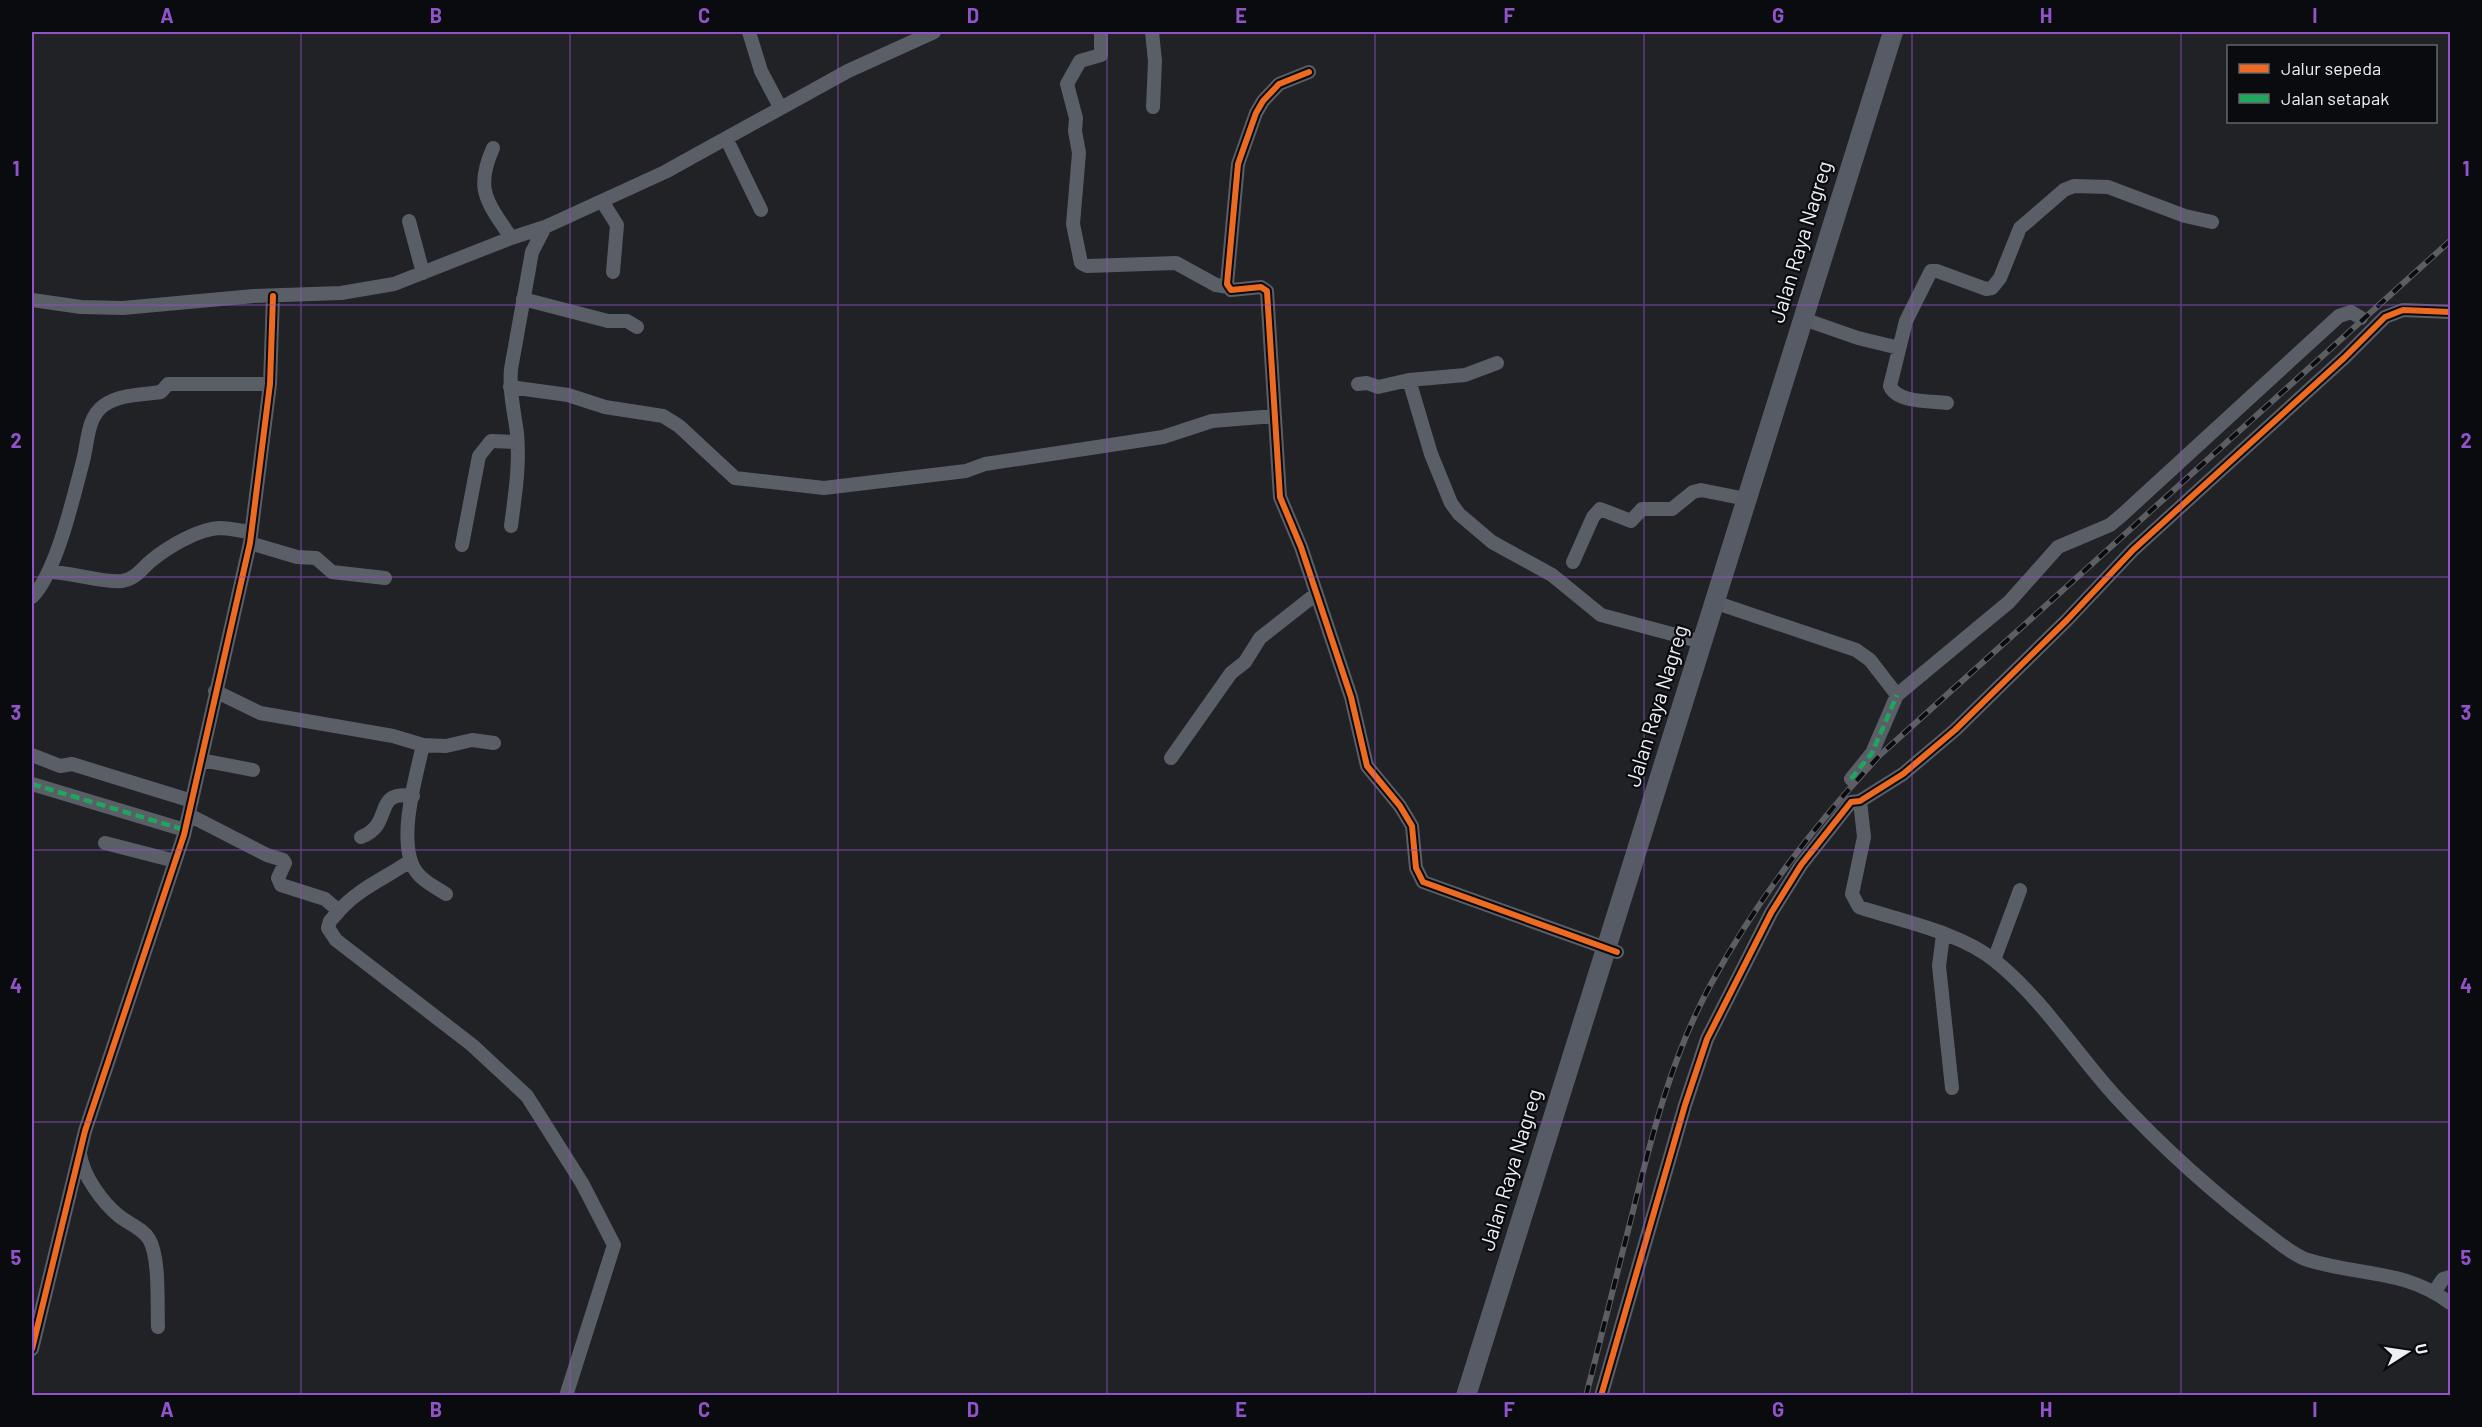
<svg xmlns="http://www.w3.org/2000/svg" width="2482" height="1427" font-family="Barlow,sans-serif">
<rect width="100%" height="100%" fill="#202226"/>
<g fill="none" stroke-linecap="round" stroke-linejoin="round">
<path stroke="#5a5e67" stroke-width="14" d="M749 32 761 71 780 107
M1101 32V55L1080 61 1067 84 1076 118 1075 131 1079 153 1073 224 1081 263 1087 266 1176 263 1216 285 1228 287
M1152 32 1155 61 1153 107
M1309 72 1279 84 1263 101 1256 113 1238 164 1227 284 1231 290 1261 287 1267 291 1280 497 1301 547 1351 697 1367 766 1400 806 1412 826 1416 868 1423 882 1617 952
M726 138 761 210
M493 148C474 191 488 202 511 238
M602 201 617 225 613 272
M409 221 423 273
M523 299 608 321H627L637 327
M32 300 81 307 123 308 254 296 341 293 394 284 511 238 545 227 665 172 848 71 934 32
M1812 322 1858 338 1899 348
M1409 380 1465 375 1497 363
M1358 384 1367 383 1378 387 1409 380 1431 454 1451 503 1459 514 1492 542 1552 575 1601 615 1702 642
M510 387 568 395 605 407 663 416 679 426 735 478 824 488 966 471 985 464 1163 437 1212 421 1274 416
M1947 403C1931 401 1897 403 1890 386L1906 321 1931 271H1937L1986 289 1992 288 2000 278 2020 228 2064 190 2074 186 2108 187 2185 216 2212 222
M511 526C515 495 520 465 517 433 514 411 509 391 511 369L532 252 545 227
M250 543 297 557 316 558 332 572 385 578
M462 545 479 456 491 441 517 442
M1573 562 1593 517 1600 509 1631 521 1642 509H1672L1693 492 1701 490 1746 499
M48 572C73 572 101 583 122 581 136 579 142 568 152 560 168 547 198 529 219 528 229 528 241 531 251 532
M32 597C56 574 74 495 83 461 88 442 87 418 103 406 119 394 142 395 161 392L168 384H270
M1714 602 1856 650 1870 660 1897 695
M215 691 260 713 393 736 423 745 446 746 472 740 494 743
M423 745C416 777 394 849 419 875 426 883 437 888 446 894
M32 755 60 766 72 764 192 801
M1171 758 1231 673 1245 662 1260 638 1316 594
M201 760 253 770
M1851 779 1872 753 1897 695 2009 602 2058 547 2110 525 2122 515 2339 316 2351 312 2361 318
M32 784 185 830
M1860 801 1864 837 1852 894 1859 907C1901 921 1959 932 1994 960 2041 997 2075 1052 2115 1096 2162 1147 2218 1197 2274 1239 2283 1246 2297 1257 2308 1260 2359 1276 2405 1269 2450 1303
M189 815 267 855 283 860 285 863 278 878 281 885 325 899 339 911 330 921 328 928 336 940 472 1045 527 1096 582 1183 614 1245 566 1396
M361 837C395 824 371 790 413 796
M105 843 175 861
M339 911C359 888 386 878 410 861
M1943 935 1939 966 1952 1088
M1994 960 2020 890
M80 1154C83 1176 102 1202 119 1216 129 1224 142 1228 149 1239 160 1257 157 1305 158 1327
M2435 1291 2443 1279 2450 1277
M32 1349 85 1131 184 835 250 543 270 384 273 296
M1601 1396 1685 1105 1707 1039 1771 913 1801 865 1851 802 1860 801 1903 774 1955 730 2067 620 2133 550 2344 358 2385 317 2403 310 2450 312"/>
<path stroke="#575b66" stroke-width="20" d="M1466 1396 1893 32"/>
<g stroke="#5c5e63" stroke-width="6">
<path id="rail" d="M1586 1396C1602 1333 1618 1270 1634 1207 1653 1131 1673 1053 1711 984 1758 898 1814 826 1880 755L2450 241"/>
</g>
<use href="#rail" stroke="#090b0e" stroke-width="4" stroke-dasharray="11" stroke-linecap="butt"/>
<path stroke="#20a55d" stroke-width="4.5" stroke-dasharray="9 4.5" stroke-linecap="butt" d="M1851 779 1872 753 1897 695
M32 784 185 830"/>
<g stroke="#090b0e" stroke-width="10">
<path id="cycleway" d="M1309 72 1279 84 1263 101 1256 113 1238 164 1227 284 1231 290 1261 287 1267 291 1280 497 1301 547 1351 697 1367 766 1400 806 1412 826 1416 868 1423 882 1617 952
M32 1349 85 1131 184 835 250 543 270 384 273 296
M1601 1396 1685 1105 1707 1039 1771 913 1801 865 1851 802 1860 801 1903 774 1955 730 2067 620 2133 550 2344 358 2385 317 2403 310 2450 312"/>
</g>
<use href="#cycleway" stroke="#ed6a23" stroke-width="6"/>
</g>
<path fill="none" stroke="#9253ca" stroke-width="1.5" stroke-opacity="0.55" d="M301 32V1396M570 32V1396M838 32V1396M1107 32V1396M1375 32V1396M1644 32V1396M1912 32V1396M2181 32V1396M32 305H2450M32 577H2450M32 850H2450M32 1122H2450"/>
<g text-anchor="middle" stroke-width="4.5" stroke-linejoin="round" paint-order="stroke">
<g font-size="21" fill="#edeff4" stroke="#090b0e">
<text transform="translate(1801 242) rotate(-73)" y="7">Jalan Raya Nagreg</text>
<text transform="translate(1657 706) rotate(-73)" y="7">Jalan Raya Nagreg</text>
<text transform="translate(1511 1170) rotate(-73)" y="7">Jalan Raya Nagreg</text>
</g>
</g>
<rect width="2482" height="1427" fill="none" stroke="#090b0e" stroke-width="66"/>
<rect x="2227" y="45" width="210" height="78" fill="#090b0e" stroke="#64666a" stroke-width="1.5"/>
<rect x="2239" y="64" width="30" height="9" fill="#ed6a23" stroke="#64666a" stroke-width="1.5"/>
<text x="2281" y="75" font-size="18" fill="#edeff4">Jalur sepeda</text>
<rect x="2239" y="94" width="30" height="9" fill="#20a55d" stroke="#64666a" stroke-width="1.5"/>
<text x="2281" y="105" font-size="18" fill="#edeff4">Jalan setapak</text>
<g transform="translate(2407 1352) rotate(78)" stroke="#090b0e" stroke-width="4.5" paint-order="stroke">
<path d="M0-4.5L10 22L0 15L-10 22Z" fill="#edeff4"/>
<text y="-9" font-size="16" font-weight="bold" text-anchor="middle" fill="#edeff4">U</text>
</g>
<rect x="33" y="33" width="2416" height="1361" fill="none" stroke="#9253ca" stroke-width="2"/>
<g font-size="20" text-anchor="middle" font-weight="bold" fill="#9253ca">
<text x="167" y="23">A</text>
<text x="436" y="23">B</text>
<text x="704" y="23">C</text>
<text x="973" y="23">D</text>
<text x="1241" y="23">E</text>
<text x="1509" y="23">F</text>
<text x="1778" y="23">G</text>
<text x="2046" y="23">H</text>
<text x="2315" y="23">I</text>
<text x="16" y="176">1</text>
<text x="2466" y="176">1</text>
<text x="16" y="448">2</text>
<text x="2466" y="448">2</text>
<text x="16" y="720">3</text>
<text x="2466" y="720">3</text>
<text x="16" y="993">4</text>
<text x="2466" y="993">4</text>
<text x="16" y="1265">5</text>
<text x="2466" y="1265">5</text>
<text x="167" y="1417">A</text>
<text x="436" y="1417">B</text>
<text x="704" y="1417">C</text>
<text x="973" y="1417">D</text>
<text x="1241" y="1417">E</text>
<text x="1509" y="1417">F</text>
<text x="1778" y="1417">G</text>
<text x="2046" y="1417">H</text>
<text x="2315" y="1417">I</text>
</g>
</svg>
